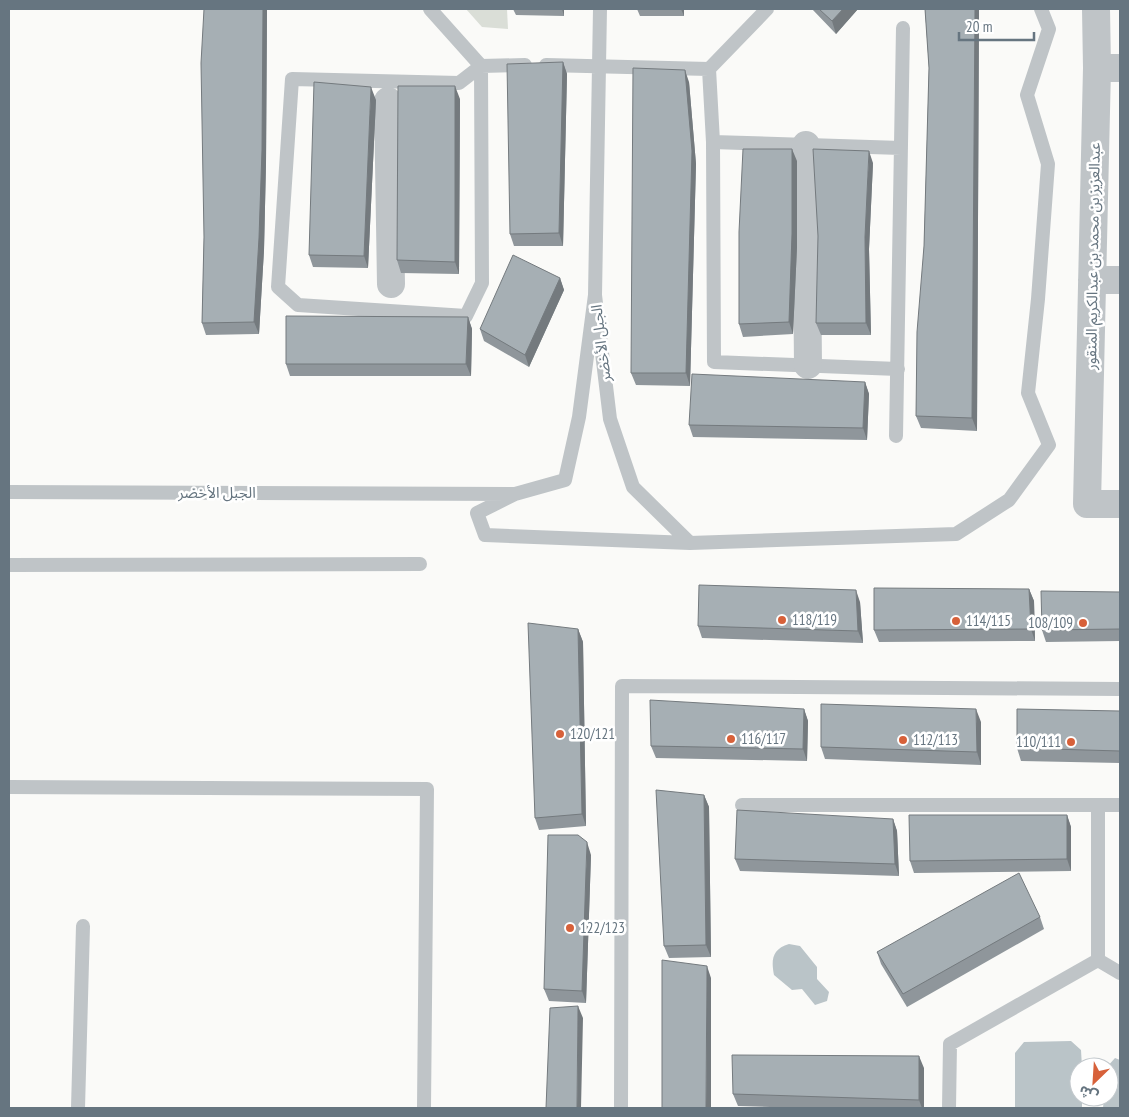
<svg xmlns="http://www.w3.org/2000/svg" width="1129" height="1117" font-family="'PT Sans Narrow','Noto Sans Arabic',sans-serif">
<rect width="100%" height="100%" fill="#fafaf8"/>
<path fill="#daded7" d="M466 9H507L508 29 482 27Z"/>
<path fill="#bac4c8" d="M789 944 800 946 817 967V979L829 992 827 1001 815 1005 802 989 792 990 774 975C771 960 772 949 789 944Z
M1071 1041 1081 1050 1082 1067H1079V1097H1082V1108H1015V1053L1024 1042Z
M1115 1058 1120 1060V1108H1103L1104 1097H1109V1067H1107Z"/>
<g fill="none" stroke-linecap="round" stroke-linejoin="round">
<path stroke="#bfc4c7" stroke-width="14" d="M430 9 481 66 482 283 466 316 298 305 278 287 292 79 459 83 481 66 525 65
M546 65 709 69 767 9
M709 69 713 142 714 362 898 369
M713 142 901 148
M595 295 600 9
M896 436 903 28
M9 492 513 494
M690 543 485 535 477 513 515 494 565 480 579 417 595 295 610 419 633 487 690 543 956 534 1009 500 1049 445 1028 393 1038 299 1048 164 1027 95 1049 29 1041 9
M9 565 420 564
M9 787 427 789 424 1108
M742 805H1120
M1098 805V960
M78 1108 83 926
M621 1108 622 686 1120 689
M949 1108 950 1044 1098 960 1120 973"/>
<path stroke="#bfc4c7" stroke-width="28" d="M1096 9 1097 68 1087 504H1120
M1097 68H1120
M388 101 391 284
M806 145 808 365
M1092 280H1120"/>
</g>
<path fill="#8f969b" d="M204 9H267L266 163 264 250 259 334 206 335 202 323 204 237Z
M513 9H564V16L516 15Z
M637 9H684V16H640Z
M812 9H858L836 34Z
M925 9H979L977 431 921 428 916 416 924 246 929 68Z
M563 62 567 74 563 246H514L510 234Z
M689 82 696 164 690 386 636 385 631 373Z
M460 99 459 274 401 273 397 260Z
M376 100 368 268 313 267 309 255Z
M797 161V247L793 334 743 337 739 324Z
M873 163 869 249 871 335H821L816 323Z
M560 278 564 290 529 367 484 341 480 329Z
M468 317 472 329 471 376H290L286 364Z
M865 382 869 394 867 440 693 437 689 425Z
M1029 589 1034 601 1035 641 879 642 874 630Z
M1120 592V641L1046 642 1042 630Z
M860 602 863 643 702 638 698 626Z
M578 629 583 642 586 826 539 830 535 818Z
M804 709 808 721 807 761 656 758 651 746Z
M1120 711V763L1021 761 1017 748Z
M981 722V765L825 759 821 747Z
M704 795 709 807 711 957 669 958 664 946Z
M1067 815 1071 827V871L914 873 910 861Z
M893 819 897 831 899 876 740 871 735 859Z
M591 855 586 1003 549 1001 544 989Z
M1040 917 1044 929 907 1007 881 964 877 952Z
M924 1068V1108H803L738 1106 733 1094Z"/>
<path fill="#747a7e" d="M263 9H267L266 163 264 250 259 334 254 322Z
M562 9H564V16Z
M681 9H684V16Z
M843 9H858L836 34 832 21Z
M975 9H979L977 431 972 418Z
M563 62 567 74 563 246 559 233Z
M685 70 689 82 696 164 690 386 686 373Z
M455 86 460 99 459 274 455 262Z
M371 87 376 100 368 268 364 256Z
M792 149 797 161V247L793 334 789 322Z
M869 151 873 163 869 249 871 335 866 323 865 237Z
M560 278 564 290 529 367 525 355Z
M468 317 472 329 471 376 466 364Z
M865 382 869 394 867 440 863 428Z
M1029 589 1034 601 1035 641 1031 629Z
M856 590 860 602 863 643 858 631Z
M578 629 583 642 586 826 582 814Z
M804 709 808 721 807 761 803 749Z
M976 709 981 722V765L977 752Z
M704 795 709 807 711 957 706 945Z
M1067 815 1071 827V871L1067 859Z
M893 819 897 831 899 876 895 864Z
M587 842 591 855 586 1003 582 991Z
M707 966 711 978V1108H706Z
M578 1006 583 1018 581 1108H577Z
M919 1056 924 1068V1108H922L919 1100Z"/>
<path fill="#a6afb4" stroke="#747a7e" d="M204 9H263L262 150 259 238 254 322 202 323 204 237 201 63Z
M819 9H843L832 21Z
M925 9H975L972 418 916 416 917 332 924 246 929 68Z
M563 62 559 233 510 234 507 64Z
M633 68 685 70 692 151 686 373H631Z
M314 82 371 87 364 256 309 255Z
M398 86H455V262L397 260Z
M743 149H792V234L789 322 739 324V232Z
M813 149 869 151 865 237 866 323H816L818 236Z
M513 255 560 278 525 355 480 329Z
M286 316 468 317 466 364H286Z
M692 374 865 382 863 428 689 425Z
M699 585 856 590 858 631 698 626Z
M874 588 1029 589 1031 629 874 630Z
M1041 591 1120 592V629L1042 630Z
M528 623 578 629 582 814 535 818Z
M650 700 804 709 803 749 651 746Z
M821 704 976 709 977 752 821 747Z
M1017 709 1120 711V751L1017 748Z
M656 790 704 795 706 945 664 946Z
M737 810 893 819 895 864 735 859Z
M909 815H1067V859L910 861Z
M548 835H578L587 842 582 991 544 989Z
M1019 873 1040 917 903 994 877 952Z
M662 960 707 966 706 1108H662Z
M578 1006 577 1108H546L550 1008Z
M732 1055 919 1056V1100L733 1094Z"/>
<g fill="#d7613a" stroke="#fff" stroke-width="2">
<circle cx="782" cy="620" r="5"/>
<circle cx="956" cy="621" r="5"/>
<circle cx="1083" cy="623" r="5"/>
<circle cx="560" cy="734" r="5"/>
<circle cx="731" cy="739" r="5"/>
<circle cx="903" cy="740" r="5"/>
<circle cx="1071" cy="742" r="5"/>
<circle cx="570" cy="928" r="5"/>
</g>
<g text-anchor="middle" stroke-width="5" stroke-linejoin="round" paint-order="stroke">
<g font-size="15" fill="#667580" stroke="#fff">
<text transform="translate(1093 256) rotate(-89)" y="5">عبدالعزيز بن محمد بن عبدالكريم المنقور</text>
<text transform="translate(601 343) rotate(-97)" y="5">الجبل الأخضر</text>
<text x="217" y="498">الجبل الأخضر</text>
</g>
<g font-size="15" fill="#667580" stroke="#fff" text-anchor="start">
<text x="792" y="625">118/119</text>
<text x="966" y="626">114/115</text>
<text x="1073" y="628" text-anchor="end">108/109</text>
<text x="570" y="739">120/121</text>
<text x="741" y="744">116/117</text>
<text x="913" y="745">112/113</text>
<text x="1061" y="747" text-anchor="end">110/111</text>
<text x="580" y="933">122/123</text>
</g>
</g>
<rect width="1129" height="1117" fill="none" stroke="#667580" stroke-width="20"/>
<g transform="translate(1094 1082) rotate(205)"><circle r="24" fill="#ffffff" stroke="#c2c8cc"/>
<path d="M0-4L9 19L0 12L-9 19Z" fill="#d7613a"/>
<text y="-8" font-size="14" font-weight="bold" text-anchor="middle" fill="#667580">ش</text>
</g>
<path d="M959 32v8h75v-8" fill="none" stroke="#667580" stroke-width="2.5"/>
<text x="966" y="32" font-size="15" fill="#667580" stroke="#ffffff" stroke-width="4" paint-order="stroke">20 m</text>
</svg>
